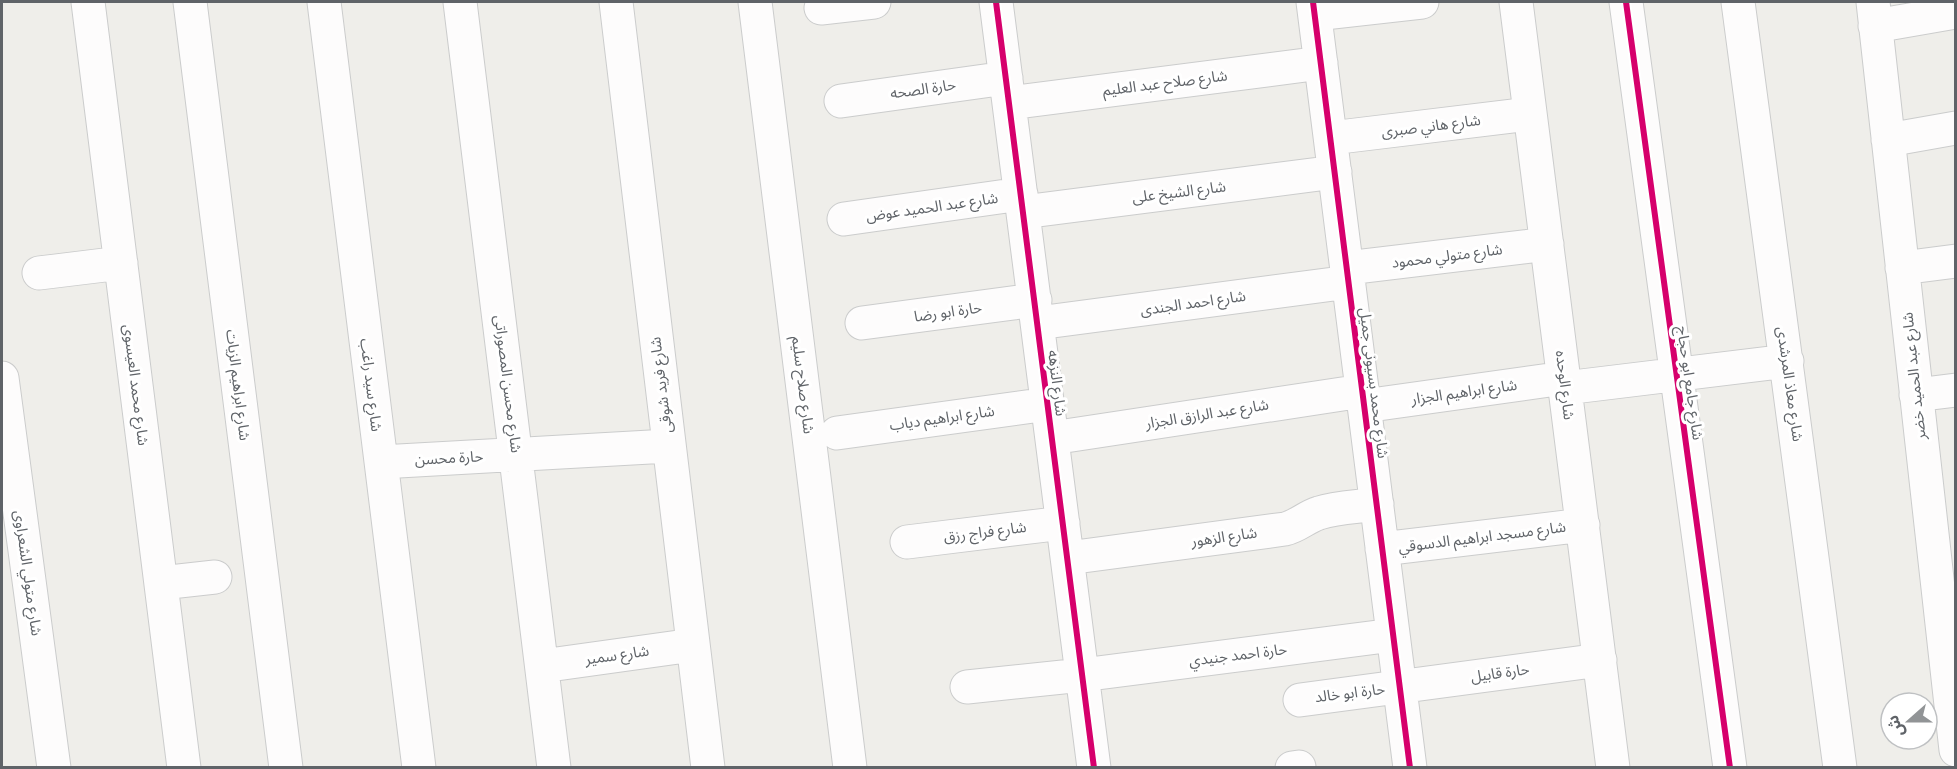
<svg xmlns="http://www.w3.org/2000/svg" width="1957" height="769" font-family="'Titillium Web','Noto Sans Arabic',sans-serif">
<rect width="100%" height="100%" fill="#efeeea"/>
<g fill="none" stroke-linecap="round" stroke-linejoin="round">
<g stroke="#cbcccc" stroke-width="35">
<path id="minor" d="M88 2 184 768
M190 2 286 768
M324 2 419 768
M460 2 554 768
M616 2 708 768
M755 2 850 768
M996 2 1094 768
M1313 2 1410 768
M1516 2 1613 768
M1626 2 1730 768
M1738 2 1840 768
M1873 2 1956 750
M821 8 874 2
M1315 14 1422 2
M1875 26 1956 12
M841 101 1006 78
M1009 103 1321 63
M1331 138 1530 114
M1888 140 1956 128
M1023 212 1335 172
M844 219 1021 194
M1347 268 1547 244
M1902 268 1956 261
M39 273 121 263
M862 323 1035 300
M1038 323 1349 282
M2 378 54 768
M1565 388 1787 361
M1916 395 1956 390
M1364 406 1564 378
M837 433 1048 404
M1052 438 1362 391
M381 462 668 446
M907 542 1063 523
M1382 549 1583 525
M1068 558 1285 529C1298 526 1306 517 1319 513 1337 507 1358 507 1377 504
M161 583 215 577
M542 666 693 645
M967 687 1082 675 1393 635
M1300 700 1600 660
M1292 768 1299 767"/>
</g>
<use href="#minor" stroke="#fdfcfc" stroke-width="33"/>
<g stroke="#fff" stroke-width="10">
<path id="cycleway" d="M996 2 1094 768
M1313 2 1410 768
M1626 2 1730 768"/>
</g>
<use href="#cycleway" stroke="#d6006c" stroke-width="6"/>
</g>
<g text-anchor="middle" stroke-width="6" stroke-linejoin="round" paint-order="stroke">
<g font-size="15" fill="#5f6368" stroke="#fff">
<text transform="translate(1165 83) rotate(-7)" y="5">شارع صلاح عبد العليم</text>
<text transform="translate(923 89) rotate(-8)" y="5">حارة الصحه</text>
<text transform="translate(1431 126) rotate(-7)" y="5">شارع هاني صبرى</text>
<text transform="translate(1179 192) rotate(-7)" y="5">شارع الشيخ على</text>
<text transform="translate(932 207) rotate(-8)" y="5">شارع عبد الحميد عوض</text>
<text transform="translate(1447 256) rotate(-7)" y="5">شارع متولي محمود</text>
<text transform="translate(1193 303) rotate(-8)" y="5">شارع احمد الجندى</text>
<text transform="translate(948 312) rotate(-8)" y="5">حارة ابو رضا</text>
<text transform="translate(1914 376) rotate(-96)" y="5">شارع عبد الحميد خضر</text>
<text transform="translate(1057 383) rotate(83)" y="5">شارع النزهه</text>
<text transform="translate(1374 383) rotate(83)" y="5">شارع محمد بسيونى جميل</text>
<text transform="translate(1690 383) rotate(82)" y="5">شارع جامع ابو حجاج</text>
<text transform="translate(508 384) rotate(83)" y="5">شارع محسن المصوراتى</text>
<text transform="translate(1790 384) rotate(82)" y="5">شارع معاذ المرشدى</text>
<text transform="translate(136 385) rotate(83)" y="5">شارع محمد العيسوى</text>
<text transform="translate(238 385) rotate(83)" y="5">شارع ابراهيم الزيات</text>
<text transform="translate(371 385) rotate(83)" y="5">شارع سيد راغب</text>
<text transform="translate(661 385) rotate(-97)" y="5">شارع فريد شوقى</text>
<text transform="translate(803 385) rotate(83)" y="5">شارع صلاح سليم</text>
<text transform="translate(1565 385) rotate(83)" y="5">شارع الوحده</text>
<text transform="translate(1464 392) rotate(-8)" y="5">شارع ابراهيم الجزار</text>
<text transform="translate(1207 414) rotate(-9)" y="5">شارع عبد الرازق الجزار</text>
<text transform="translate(942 418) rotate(-8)" y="5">شارع ابراهيم دياب</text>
<text transform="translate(449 458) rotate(-3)" y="5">حارة محسن</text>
<text transform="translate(985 532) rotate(-7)" y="5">شارع فراج رزق</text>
<text transform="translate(1224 537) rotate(-8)" y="5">شارع الزهور</text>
<text transform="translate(1482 537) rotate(-7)" y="5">شارع مسجد ابراهيم الدسوقي</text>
<text transform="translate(28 573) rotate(82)" y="5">شارع متولي الشعراوى</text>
<text transform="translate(617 655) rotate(-8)" y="5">شارع سمير</text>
<text transform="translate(1238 655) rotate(-7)" y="5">حارة احمد جنيدي</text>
<text transform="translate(1500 673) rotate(-8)" y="5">حارة قابيل</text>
<text transform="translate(1350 693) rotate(-7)" y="5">حارة ابو خالد</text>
</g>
</g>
<rect width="1957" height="769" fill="none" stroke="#5f6368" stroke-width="6"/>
<g transform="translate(1909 721) rotate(249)"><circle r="28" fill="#ffffff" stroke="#bfc1c3" stroke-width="1.5"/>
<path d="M0-4.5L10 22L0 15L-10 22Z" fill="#919496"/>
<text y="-9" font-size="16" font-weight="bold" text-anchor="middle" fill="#5f6368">ش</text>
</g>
</svg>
